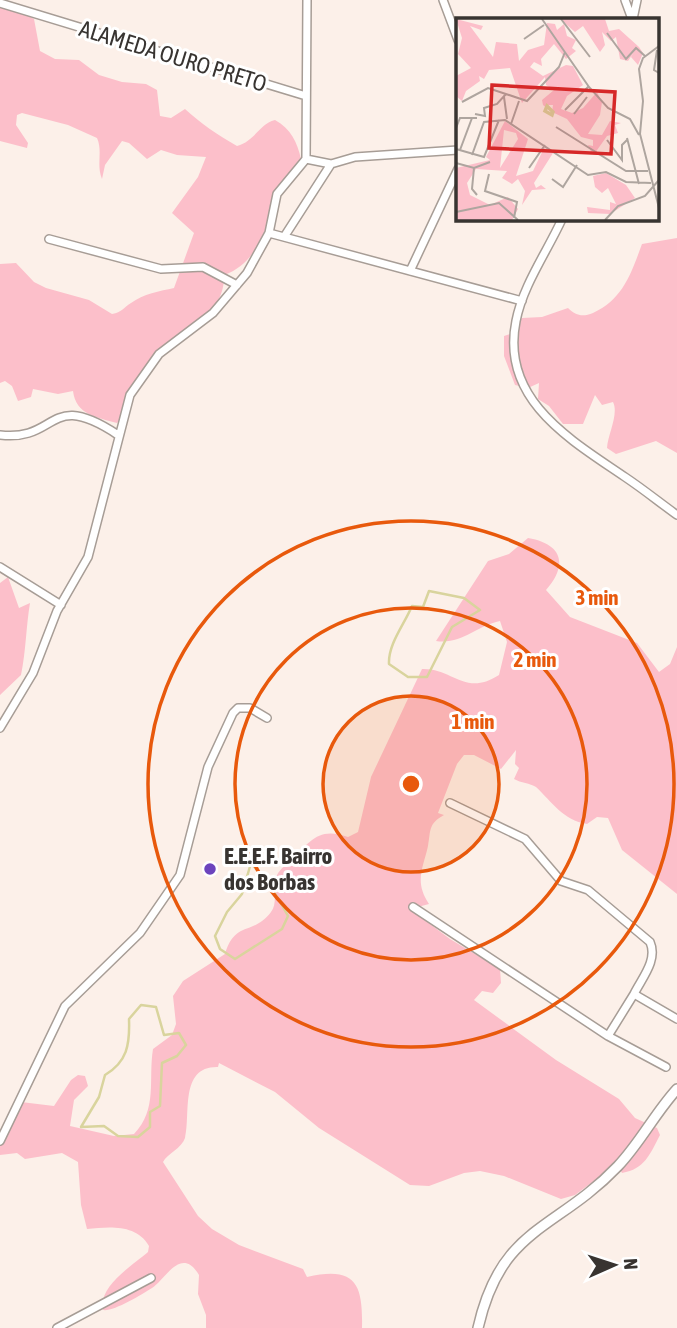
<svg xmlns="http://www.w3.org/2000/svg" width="677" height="1328" font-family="'Asap Condensed',sans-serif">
<rect width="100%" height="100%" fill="#fcf0e9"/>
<path fill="#fcbfca" d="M0 0 34 19 40 51 55 59 79 60 99 75 122 82 146 84 157 90 160 116 171 118 185 109C202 124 216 134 237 146 255 141 259 124 275 120 291 129 297 142 301 159 296 167 289 173 285 182 267 215 264 261 224 275 225 319 179 327 154 358 139 377 134 405 117 423 96 417 76 415 73 391L58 394 33 389 31 397 18 401 12 386 5 381 0 383V264L16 263 34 282 46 288 89 300 112 314C122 312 123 308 131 303 143 294 160 291 174 288L194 233 172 213 198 177 206 157 177 155 161 150 147 159 129 143 122 141 105 165 102 179C96 165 103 151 97 138L68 125 22 113 17 115 16 125 28 143 27 148 0 141Z
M677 238V453L656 441 616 454 607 448C608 434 619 414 613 402L602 405 595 395 583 424H563L549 406 538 399 539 383 528 388 515 385 504 356V336L510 334 522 318 542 317 568 308C576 316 583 317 593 313 623 299 631 274 642 244Z
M528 538C563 544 568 565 546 590L570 617 637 643 659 672 670 664 677 647V894L622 850 608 818 597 817 587 824C563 820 552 802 536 787 530 783 521 783 514 779L519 768 515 764 516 750 501 769 474 755H464L457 764 438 813 444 815C428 824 431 830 428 846 423 869 414 881 429 904L414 908V912L450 939 500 969 501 983 493 993 482 991 474 1000 556 1060 619 1099 635 1118 657 1128 660 1135C650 1154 645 1169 622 1173L618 1166H614L575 1195 561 1199 504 1176 480 1171 464 1173 429 1186 410 1185 319 1128 275 1092 219 1063 218 1067C179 1066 191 1114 185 1138 182 1148 167 1154 163 1162L198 1216 212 1229 239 1245 303 1269 307 1277C356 1266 363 1284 362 1328H206V1315L198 1294 199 1275C181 1245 165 1280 152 1288 141 1295 113 1312 103 1310 98 1286 132 1266 148 1252L149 1246C136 1224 110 1227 87 1229L81 1205 78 1162 62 1153 25 1159 17 1153 0 1155V1140L21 1102 54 1106 71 1080 78 1075 85 1076 88 1086 74 1100 70 1126 114 1136 134 1134C158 1109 148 1080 153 1049L172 1035 176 1024 173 996 183 981 225 954C235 920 253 936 271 912 279 901 271 887 277 875 280 869 287 864 292 859 310 842 318 826 348 837L358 832 371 777 422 669C453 668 465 697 499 675L507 642 500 621C476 626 461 645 436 641L488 561 509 554Z
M8 577 19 608 30 603C26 627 26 651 21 675L0 695V583Z"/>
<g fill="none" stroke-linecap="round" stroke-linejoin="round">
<path stroke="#d9d49d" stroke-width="2.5" d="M429 591 464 598 480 610 452 627 427 677H408L389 664C388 644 404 625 412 606L423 607Z
M251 863 272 888 288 916 282 929 235 959 220 949 215 936 227 912 242 894Z
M141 1005 156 1007 164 1035 179 1033 186 1045 177 1056 162 1063 160 1106 150 1112V1127L138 1137 118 1136 104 1126 81 1127 99 1097 105 1075C127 1062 130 1045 129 1019Z"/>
<g stroke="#a79d96" stroke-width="10">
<path id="minor" d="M443 0 458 40
M625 0 632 19
M0 3 306 96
M633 19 637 0
M306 159 331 164
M562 219C547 252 523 285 516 321 500 400 571 440 625 477 643 489 659 502 677 515
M269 233 522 301
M284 237 331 164 355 157 458 150
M49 239 161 269 203 267 237 285
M410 271 458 169
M0 435C59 442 47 388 118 435
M0 567 61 605
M0 728 33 673 57 611 88 557 130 395 159 354 213 313 247 273 269 233 277 194 306 159 307 0
M450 803 525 839 561 881 588 890 650 942C658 960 642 978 634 994L677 1019
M413 907 608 1036
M634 994 608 1036 666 1067
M0 1141 65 1006 140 933 180 875 208 767 233 713 238 708H250L267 718
M57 1328 151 1278"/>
</g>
<g stroke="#a79d96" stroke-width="12">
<path id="tertiary" d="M478 1328C501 1226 556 1231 618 1166 640 1143 655 1113 677 1089"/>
</g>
<use href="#minor" stroke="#fff" stroke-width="7"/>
<use href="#tertiary" stroke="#fff" stroke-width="9"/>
</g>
<circle cx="411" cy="784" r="88" fill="#e8590c" fill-opacity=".12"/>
<g fill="none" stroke="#e8590c" stroke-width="3.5">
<circle cx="411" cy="784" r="88"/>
<circle cx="411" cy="784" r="176"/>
<circle cx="411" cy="784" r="263"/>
</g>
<circle fill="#6c44bd" stroke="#fff" stroke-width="2.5" cx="210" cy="869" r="7"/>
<g text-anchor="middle" stroke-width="6" stroke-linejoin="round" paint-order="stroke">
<g font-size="23" fill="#383431" stroke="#fff">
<text transform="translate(173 56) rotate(17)" y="8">ALAMEDA OURO PRETO</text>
</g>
<g font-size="23" font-weight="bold" fill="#383431" stroke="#fff" text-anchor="start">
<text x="224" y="864">E.E.E.F. Bairro<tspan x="224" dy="26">dos Borbas</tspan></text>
</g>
</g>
<g transform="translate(456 18)">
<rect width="203" height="203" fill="#fcf0e9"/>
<path d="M0 1 27 8 25 12 14 8 37 39 40 24 61 26 63 43 72 32 88 27 91 5 99 6 101 12 108 6 111 18 120 22 116 30 120 33 110 41 98 26 85 41 86 48 78 44 74 49 87 58 110 47 117 48 127 67 111 78 105 91 116 95 127 90 141 74 146 84 144 97 132 116 146 117 154 103 165 105 159 107 162 115 151 118 139 135 135 134 132 127 137 128V122L125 119 111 101 96 94 97 87H92L94 93 87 87 86 82 98 72 90 67 89 59 66 85 54 50 33 52 28 61 23 58 24 63 10 73 6 83 0 78V58L15 50 2 36 6 20ZM104 1H149L153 13 163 11 183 29 187 35 182 47 175 39 178 34 172 43 164 41 160 19 155 23 146 14 149 27 144 34 127 8 119 14ZM49 103 72 121 60 158 77 153 88 130 97 135 78 165 80 170 85 167 90 171 76 172 66 187 69 173 62 161 56 166 46 160 51 153 20 151 11 165 14 177 34 187 52 179 62 191 56 202H0V150L34 142 30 139ZM48 112 60 115 62 121 44 150ZM150 155 170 167 179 180 154 196 132 195 131 189 154 192V184L160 186 152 170 146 175 139 169 137 158Z" fill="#fcbfca" fill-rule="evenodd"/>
<path fill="none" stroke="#d9d49d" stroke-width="3.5" d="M91 88 97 94 96 97 89 93Z"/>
<path fill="none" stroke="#aea59f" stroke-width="2" d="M86 1 133 69 152 90 174 101 183 117M105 1 134 39M151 15 170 41 180 30 189 38M68 21 88 7M203 28 187 40 183 51 187 83 184 116 203 190M201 32 198 52 203 55M48 79 51 101M6 84 32 70 71 83 103 49 109 34M109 92 133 68M19 96 29 98 28 90 41 86 50 76M118 96 131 79M55 106 63 83M100 109 170 153H192M0 110 4 100H21M171 120 183 166M151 122 166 142V127L172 121M0 131 28 139 43 102M4 132 16 100M16 137 28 104 49 102 132 157 150 154 170 164 195 165M0 145 18 150 34 144M18 150 16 171 21 177M73 150 89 127M33 156 29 173 61 184 58 200M96 161 107 169 121 147M0 194 43 185 62 202M149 202 162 188 189 178 203 162"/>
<path fill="#d62828" fill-opacity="0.15" stroke="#d62828" stroke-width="3.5" d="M36 67 159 74 155 136 33 130Z"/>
<rect width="203" height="203" fill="none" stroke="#383431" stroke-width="3.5"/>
</g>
<circle cx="411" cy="784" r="10" fill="#e8590c" stroke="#fff" stroke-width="3.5"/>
<g font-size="21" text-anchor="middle" font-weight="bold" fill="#e8590c" stroke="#fff" stroke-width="6" stroke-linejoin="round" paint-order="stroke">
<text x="597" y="605">3 min</text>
<text x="535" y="667">2 min</text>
<text x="473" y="729">1 min</text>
</g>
<g transform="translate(614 1265) rotate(87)" stroke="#ffffff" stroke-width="5" paint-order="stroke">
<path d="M0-5L12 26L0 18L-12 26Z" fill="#383431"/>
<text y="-10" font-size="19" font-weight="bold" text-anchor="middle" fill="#383431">N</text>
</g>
</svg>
